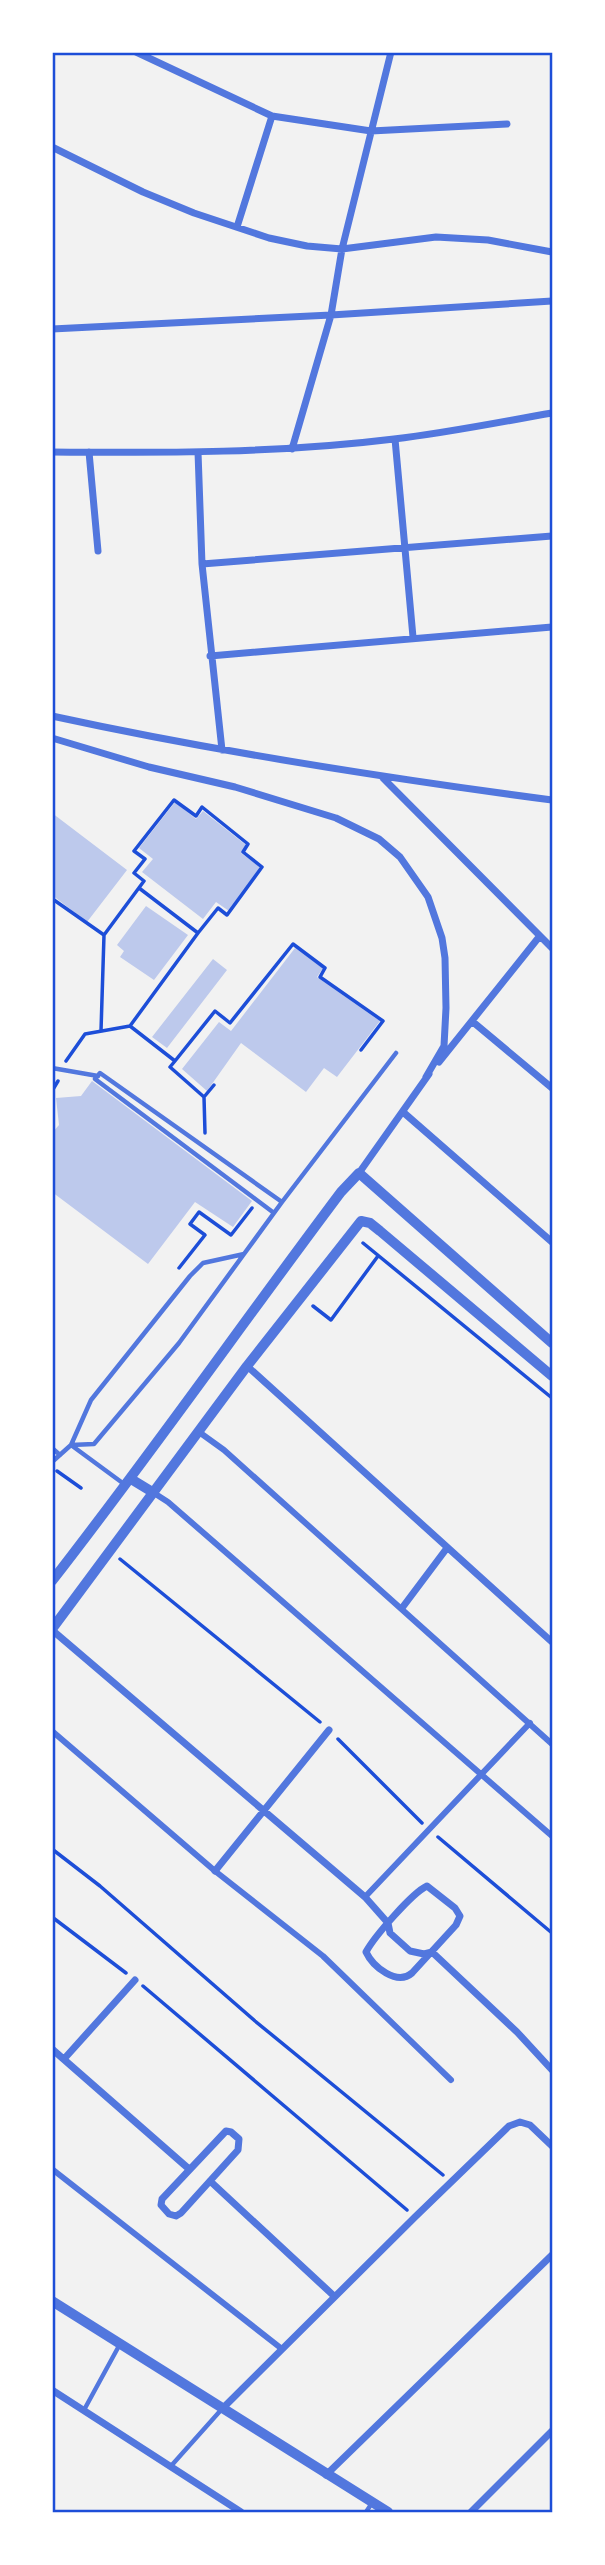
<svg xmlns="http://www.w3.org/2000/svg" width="605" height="2565" font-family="'Roboto Condensed',sans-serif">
<rect width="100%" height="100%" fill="#f2f2f2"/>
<path fill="#bdc9ec" d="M175 802 196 819 203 811 246 845 241 853 260 867 229 911 216 902 203 919 142 872 153 859 139 848Z
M52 813 127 870 87 922 52 895Z
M146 906 188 935 154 980 120 957 124 951 117 945Z
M295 948 323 968 317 977 380 1021 337 1077 324 1068 306 1092 241 1043 207 1091 182 1069 219 1022 231 1031Z
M213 959 227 970 167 1048 152 1037Z
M92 1081 252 1201 233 1227 195 1202 148 1264 52 1192V1133L59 1125 56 1098 81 1096Z"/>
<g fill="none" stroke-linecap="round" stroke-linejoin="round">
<path stroke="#1d4ed8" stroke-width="3.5" d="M54 900 104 935 144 881 134 873 145 859 134 851 174 800 196 816 202 807 248 844 243 852 262 867 227 915 218 908 198 933 139 888
M130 1026 175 1061 215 1011 230 1023 293 944 325 968 320 977 383 1021 361 1050
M101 1031 104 935
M66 1061 85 1034 130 1026 198 933
M175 1061 170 1067 204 1097 205 1133
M52 1091 58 1081
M204 1097 214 1085
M363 1243 552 1398
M179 1268 205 1235 190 1224 199 1212 231 1235 252 1208
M313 1306 331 1320 378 1256
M57 1471 81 1488
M120 1559 320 1722
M338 1739 422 1823
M438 1837 552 1933
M52 1849 100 1886 255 2021 443 2175
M52 1917 126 1973
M143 1986 407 2210"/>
<path stroke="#5277de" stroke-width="4.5" d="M52 1068 98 1076
M282 1202 396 1053
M244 1254 179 1343 94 1444 71 1445 91 1400 190 1276 203 1263Z
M244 1254 282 1202 100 1073 95 1079 274 1213
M52 1448 60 1455
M52 1462 71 1445 124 1484
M84 2410 120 2344
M171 2466 221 2410
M366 2512 372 2503"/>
<path stroke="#5277de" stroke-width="6" d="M199 1432 224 1450 552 1744
M154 1493 168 1502 552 1836
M52 1731 215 1871 323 1956 451 2080
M365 1897 530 1723
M52 2169 282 2349"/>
<path stroke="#5277de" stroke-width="7" d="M136 52 272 116 371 131 507 124
M52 147 143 192 194 213 269 238 307 246 342 249 436 237 488 240 552 252
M237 227 272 116
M52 329 331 315 552 301
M395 439 413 637
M292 449 331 315 342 249 391 52
M52 452C166 453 281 453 394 439 447 433 500 422 552 413
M89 452 98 551
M198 452 202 564 222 750
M202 564 552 536
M210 656 552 627
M52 716C218 752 385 778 552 800
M52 738 149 767 235 787 336 818 379 839 400 857 428 897 442 938 445 958 446 1008 444 1046 426 1077
M383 778 552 948
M473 1022 552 1088
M439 1062 539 937
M403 1112 552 1242
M359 1173 429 1074
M247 1366 552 1642
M402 1608 447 1548
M52 1630 365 1897 388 1923 390 1933 410 1951 424 1954 432 1952 517 2032 552 2070
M215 1871 329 1730
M427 1886 455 1908 460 1916 456 1925 412 1973C397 1986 373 1967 366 1952 374 1937 412 1893 427 1886Z
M52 2049 189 2169
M64 2059 135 1980
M226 2131 231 2132 239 2139 238 2150 181 2213 176 2216 169 2214 161 2205 162 2199Z
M210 2181 334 2296
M52 2390 241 2512
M222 2409 415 2217 509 2126 520 2122 530 2125 552 2146
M326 2475 552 2255
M471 2512 552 2431"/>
<path stroke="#5277de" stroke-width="10" d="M131 1479 154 1493
M52 1581C151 1454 244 1321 341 1192L359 1173 552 1343
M52 1629 247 1366 361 1221 370 1223 380 1231 552 1376
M52 2301 388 2512"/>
</g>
<rect width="605" height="2565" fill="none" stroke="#ffffff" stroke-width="108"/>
<rect x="54" y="54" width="497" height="2457" fill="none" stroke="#1d4ed8" stroke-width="2.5"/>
</svg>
